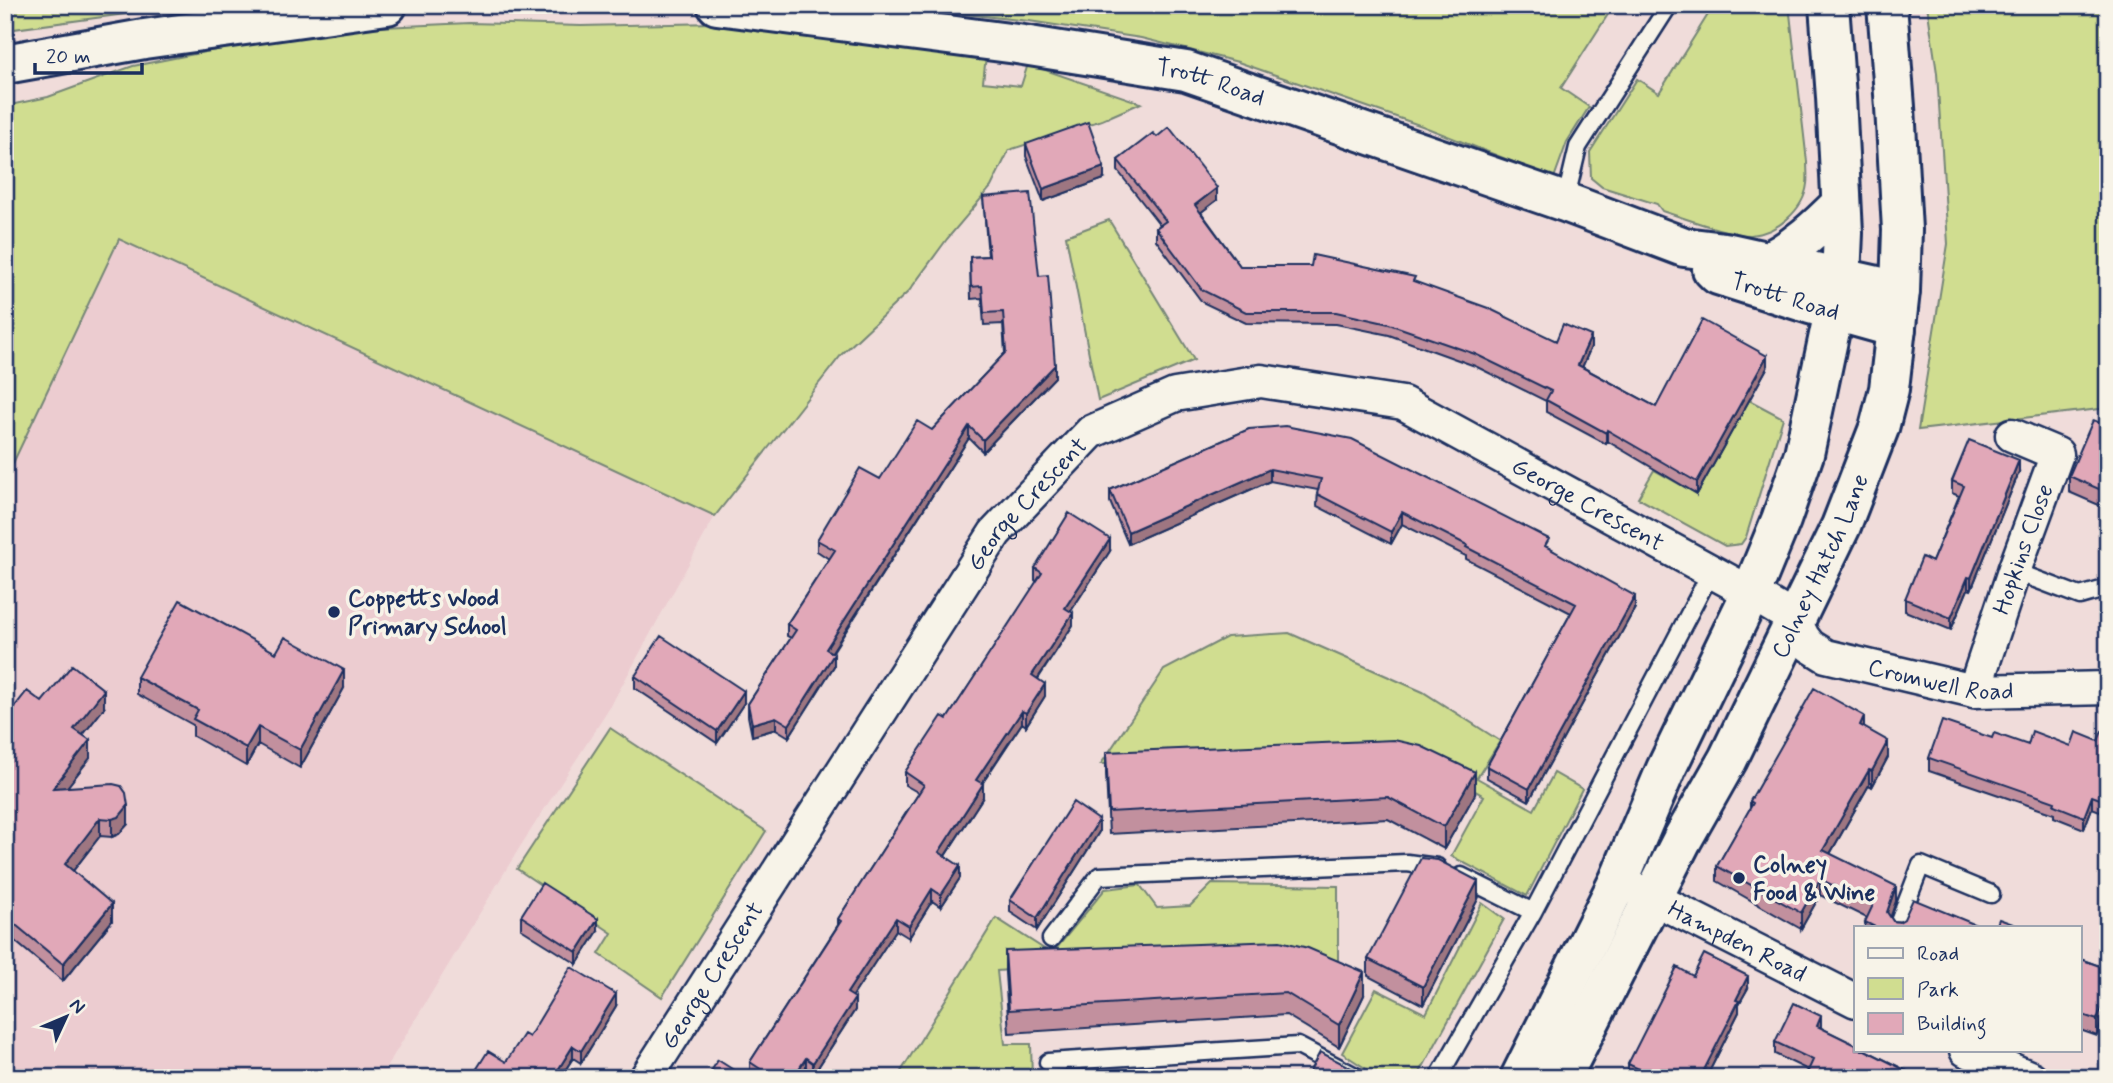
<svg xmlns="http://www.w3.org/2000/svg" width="2113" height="1083" font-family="Mynerve,sans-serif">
<rect width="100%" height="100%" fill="#f0dcda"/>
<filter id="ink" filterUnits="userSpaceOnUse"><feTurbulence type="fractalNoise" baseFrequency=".0143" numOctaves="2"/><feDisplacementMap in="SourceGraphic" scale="14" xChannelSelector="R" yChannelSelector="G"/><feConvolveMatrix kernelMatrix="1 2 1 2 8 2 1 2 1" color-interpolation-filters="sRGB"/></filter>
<g filter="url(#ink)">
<path fill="#ecccd0" d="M119 239 715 516 609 709 518 850 380 1078H5V480Z"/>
<path fill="#d0dd90" stroke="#768677" stroke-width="2" d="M5 5H192L6 30Z
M884 5H1614L1561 88 1589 107 1567 142 1554 178 1422 126 1238 62 1141 38 1029 21Z
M1714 5H1789L1807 162C1807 169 1808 177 1807 184 1804 210 1777 233 1751 235 1732 236 1682 217 1662 211L1657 204 1602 187 1591 178 1590 152 1637 79 1659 93Z
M1927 5H2108V408L1918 430 1948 244 1937 73Z
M469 23 581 26 715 23 986 56 983 82 1021 86 1028 64 1141 103 1102 120 1009 150 991 187 947 239 909 291 842 354 715 516 119 239 5 480V106L48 97 133 66 318 30Z
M1109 220 1194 360 1098 400 1066 236Z
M1749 400 1783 418 1746 537 1741 544 1725 546 1638 498 1654 470 1697 494Z
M1289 633 1423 692 1500 741 1477 778 1534 810 1554 773 1582 789 1527 896 1451 856 1484 796 1423 762 1396 757 1101 764 1164 670 1227 637Z
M610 728 766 831 662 997 599 954 612 933 517 869Z
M1212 884 1338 886V961L1276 950 997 971 1005 1044H1031L1032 1078H897L996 918 1052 954 1105 889 1140 885 1157 908 1190 906Z
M1482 903 1504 919 1417 1078 1379 1077 1342 1053 1376 989 1426 1014Z"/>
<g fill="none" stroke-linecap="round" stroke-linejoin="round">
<g stroke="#1b2f5e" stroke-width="21">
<path id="lane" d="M1565 202 1578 147 1669 5
M2014 571 2080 596 2108 588
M1461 876 1533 912
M1897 927 1921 865 1991 894
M1051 939 1099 876 1407 863 1437 867
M1048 1062 1298 1046 1359 1078
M1438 1078 1533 912 1711 572"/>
</g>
<g stroke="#1b2f5e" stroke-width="37">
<g id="street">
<path id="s1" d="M1974 691 2014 571 2057 454 2012 435"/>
<path id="s2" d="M1633 888 1856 1001"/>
<path d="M1966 1050 2031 1078"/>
<path id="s3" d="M646 1078 995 533 1091 432 1175 395 1261 381 1403 403 1751 593 1794 619 1803 637 1810 646 1826 656 1974 691 2108 688"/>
</g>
</g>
<g stroke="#1b2f5e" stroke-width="44">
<g id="secondary">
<path id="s4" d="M717 5 1017 44 1186 71 1565 202 1684 247 1725 252 1900 291"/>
<path d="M5 64 144 39 387 5"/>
<path d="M1767 262C1797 247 1818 227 1841 204"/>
<path id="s5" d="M1712 269 1718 275 1810 304 1896 328"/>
<path d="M1520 1078 1619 880 1666 769 1751 593 1781 520 1804 454 1841 278 1843 233 1836 97 1829 5"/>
<path id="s6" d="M1561 1078 1682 840 1728 759 1841 526 1879 428 1889 389 1900 291 1902 230 1895 107 1887 5"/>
</g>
</g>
<use href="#lane" stroke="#f7f3e8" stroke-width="16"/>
<use href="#street" stroke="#f7f3e8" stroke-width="32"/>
<use href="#secondary" stroke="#f7f3e8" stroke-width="38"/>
</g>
<path fill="#c2909e" stroke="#1b2f5e" stroke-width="2" d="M1157 137 1217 200 1201 212 1240 266 1415 282 1556 341 1591 347 1582 367 1656 407 1767 368 1697 494 1607 441 1606 444 1546 412V401L1475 366 1389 335 1336 324 1246 323 1202 302 1156 240V228L1160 225 1118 171V160Z
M1026 144 1104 179 1043 201 1026 156Z
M983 197 1039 276 1055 377 983 452 969 438 832 653 834 666 789 737 776 729 752 736 748 716V704L791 638 787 636V624L829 559 817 551V540L932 430 1005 353 1003 324 984 325 982 298 971 299 970 257 988 256Z
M2108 426V509L2069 492V476Z
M1249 429 1549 548 1635 608 1529 801 1487 778V766L1571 613 1466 559V556L1402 524 1391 544 1317 506 1318 490 1270 481 1128 544 1110 502V490Z
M2019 472 1971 590 1968 589 1951 630 1905 611V599L1932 562 1959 496 1952 493V481Z
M1110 551 1071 611 1073 625 1038 679 1045 696 1026 726 1022 723 982 784 983 797 945 856 960 878 941 907 932 901 909 938 896 930 852 997 855 1010 813 1075 806 1070 801 1078H756L750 1074V1062L838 925V919L919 793 905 785V772L947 719 1037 582 1035 580V568Z
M276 653 344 688 300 768 258 744 246 766 193 736V725L137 694V677Z
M635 676 744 703 717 743 635 688Z
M104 708 83 735 90 758 67 787 128 824 119 834 112 837 100 836 73 871 112 921 63 981 5 933V719Z
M1864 727 1888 757 1872 787 1869 785 1830 854 1896 901 1890 917 1893 921 1981 927H1865V922L1867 918 1820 895 1801 929 1717 881V866L1750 809V801Z
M2108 733V814L2092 808 2084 829 2054 817V814L1929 771V758L1992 738 2028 745 2071 746 2098 741Z
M1106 752 1475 794 1444 849 1388 819 1109 834 1106 774Z
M1099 832 1037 930 1010 912V900Z
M1478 899 1423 1005 1368 976V959Z
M521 916 598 931 577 964 521 929Z
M1005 951 1364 995 1339 1047 1286 1015 1009 1033 1005 973Z
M2080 959 2108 969V1021H2102L2097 1036 2080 1030Z
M1693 976 1748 988 1739 1004V1012L1706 1078H1634L1628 1075V1064Z
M616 1006 581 1063 573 1058 560 1078H471L506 1062 529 1037Z
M1821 1028 1921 1078H1807V1073L1808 1070 1775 1054V1042Z"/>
<path fill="#9e7681" stroke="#1b2f5e" stroke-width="2" d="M1104 167V179L1043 201V189Z
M1217 188V200L1195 217V205Z
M1591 336V347L1578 377V365Z
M1767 356V368L1697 494V482Z
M1055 365V377L983 452V440Z
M969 426V438L826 661V649Z
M1607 430V441L1606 444V433Z
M2019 460V472L1971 590V578Z
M1270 469V481L1128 544V532Z
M1402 512V524L1391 544V532Z
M1110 539V551L1065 620V608Z
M1968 577V589L1951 630V618Z
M1635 596V608L1529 801V789Z
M1073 613V625L1032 687V675Z
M834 654V666L789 737V725Z
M344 670V688L300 768V750Z
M1045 684V696L1026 726V713Z
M104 690V708L74 746V729Z
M744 691V703L717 743V731Z
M1022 711V723L976 792V780Z
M1864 716V732L1860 725Z
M776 717V729L752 736V724Z
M258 727V744L246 766V748Z
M90 740V758L53 805V788Z
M1888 741V757L1872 787V771Z
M1869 770V785L1823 866V850Z
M1475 772V794L1444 849V827Z
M983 784V797L939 865V852Z
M2092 796V808L2084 829V817Z
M128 806V824L119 834 112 837V819Z
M100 818V836L65 881V864Z
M1099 820V832L1037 930V918Z
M960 866V878L941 907V895Z
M1820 879V895L1801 929V913Z
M1478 881V899L1423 1005V987Z
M1896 886V901L1887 927V912Z
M932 889V901L909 938V926Z
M112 904V921L63 981V964Z
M896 918V930L847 1005V993Z
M598 919V931L577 964V952Z
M1364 972V995L1339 1047V1025Z
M1748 976V988L1739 1004V1012L1706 1078H1700L1736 1000Z
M616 994V1006L581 1063V1051Z
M855 998V1010L813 1075V1063Z
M2102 1005V1021L2097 1036V1020Z
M1821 1016V1029L1817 1026Z
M573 1046V1058L560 1078H553Z
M806 1058V1070L801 1078H793Z"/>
<path fill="#e1a8b8" stroke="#1b2f5e" stroke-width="2" d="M1088 122 1104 167 1043 189 1026 144Z
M1169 127 1217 188 1195 205 1240 266H1311L1313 255 1415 277 1413 281 1488 308 1556 341 1563 324 1591 336 1578 365 1656 407 1702 320 1767 356 1697 482 1607 430 1606 433 1546 400 1551 391 1475 354 1389 324 1336 312H1246L1202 290 1156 228 1166 221 1118 160 1153 133 1157 137Z
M1030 193 1039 276 1048 275 1055 365 983 440 969 426 826 649 834 654 789 725 776 717 752 724 748 704 796 630 787 624 835 550 817 540 860 468 880 479 917 421 932 430 1006 352 1003 312 984 313 982 286 971 287 970 257 989 256 983 197Z
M2093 420 2108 426V493L2069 476Z
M1285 426 1352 439 1549 539 1545 546 1635 596 1529 789 1487 766 1576 604 1466 547 1467 545 1402 512 1391 532 1317 494 1321 479 1270 469 1128 532 1110 490 1249 429Z
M1969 440 2019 460 1971 578 1968 577 1951 618 1905 599 1922 557 1932 562 1964 486 1952 481Z
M1069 513 1110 539 1065 608 1073 613 1032 675 1045 684 1026 713 1022 711 976 780 983 784 939 852 960 866 941 895 932 889 909 926 896 918 847 993 855 998 813 1063 806 1058 793 1078H774L750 1062 841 921 838 919 924 785 905 772 942 716 947 719 1042 573 1035 568Z
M180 600 276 653 285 637 344 670 300 750 258 727 246 748 193 719 198 710 137 677Z
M661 636 744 691 717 731 635 676Z
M72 665 104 690 74 729 90 740 53 788 113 784 121 786 126 793 128 806 119 817 112 819 100 818 65 864 112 904 63 964 5 916V719L27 691 42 702Z
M1814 688 1864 716 1860 725 1888 741 1872 771 1869 770 1823 850 1896 886 1887 912 1893 921 1899 922 1904 919 1913 899 1981 927H1875L1865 922 1873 905 1820 879 1801 913 1717 866 1753 803 1750 801Z
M1942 721 1992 738 1994 733 2028 745 2032 731 2071 746 2076 732 2098 741 2102 731 2108 733V802L2092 796 2084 817 2054 805 2055 802 1929 758Z
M1394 740 1421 746 1475 772 1444 827 1388 797 1109 812 1106 752Z
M1073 802 1099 820 1037 918 1010 900Z
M1421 858 1438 860 1478 881 1423 987 1368 959Z
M542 883 598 919 577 952 521 916Z
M1999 919 2021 927H1996Z
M1280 941 1308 948 1364 972 1339 1025 1286 993 1009 1010 1005 951Z
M1704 954 1748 976 1736 1000 1739 1001 1700 1078H1635L1639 1069 1628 1064 1677 967 1693 976Z
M2080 959 2108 969V1005H2102L2097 1020 2080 1014Z
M571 967 616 994 581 1051 573 1046 553 1078H471L488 1051 506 1062 524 1034 529 1037Z
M1794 1003 1821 1016 1817 1026 1856 1045V1050H1865L1921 1078H1811L1812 1076 1807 1073 1813 1060 1775 1042Z
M1320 1052 1369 1077 1368 1078H1306Z
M718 1060 746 1078H707Z"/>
</g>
<g fill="#1b2f5e" stroke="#f7f3e8" stroke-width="2.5">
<circle cx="334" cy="612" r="7"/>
<circle cx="1739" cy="878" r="7"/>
</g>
<g text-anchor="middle" stroke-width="7" stroke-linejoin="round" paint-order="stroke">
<g font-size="24" fill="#1b2f5e" stroke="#f7f3e8">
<text dy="8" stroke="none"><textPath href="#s4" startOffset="500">Trott Road</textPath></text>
<text dy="8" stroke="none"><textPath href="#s5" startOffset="79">Trott Road</textPath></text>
<text dy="8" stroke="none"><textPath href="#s3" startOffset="1320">George Crescent</textPath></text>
<text dy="8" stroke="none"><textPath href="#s3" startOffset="690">George Crescent</textPath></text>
<text dy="8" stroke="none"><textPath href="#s1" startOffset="150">Hopkins Close</textPath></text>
<text dy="8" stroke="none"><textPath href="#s6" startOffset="574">Colney Hatch Lane</textPath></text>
<text dy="8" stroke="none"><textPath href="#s3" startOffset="1724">Cromwell Road</textPath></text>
<text dy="8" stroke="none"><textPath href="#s2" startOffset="117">Hampden Road</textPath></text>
<text dy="8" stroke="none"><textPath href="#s3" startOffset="122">George Crescent</textPath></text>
</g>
<g font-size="24" font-weight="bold" fill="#1b2f5e" stroke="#f7f3e8" text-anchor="start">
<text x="348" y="606">Coppetts Wood<tspan x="348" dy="28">Primary School</tspan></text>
<text x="1753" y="872">Colney<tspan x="1753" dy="28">Food &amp; Wine</tspan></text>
</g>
</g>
<rect width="2113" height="1083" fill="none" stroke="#f7f3e8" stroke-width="28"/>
<rect x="14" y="14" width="2085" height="1055" fill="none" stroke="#1b2f5e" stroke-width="2.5" filter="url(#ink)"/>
<rect x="1854" y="926" width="228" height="126" fill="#f7f3e8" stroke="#9fa5b1" stroke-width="2"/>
<rect x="1868" y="948" width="35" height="10" fill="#f7f3e8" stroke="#9fa5b1" stroke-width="2"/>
<text x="1917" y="960" font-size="21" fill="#1b2f5e">Road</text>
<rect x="1868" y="978" width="35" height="21" fill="#d0dd90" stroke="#9fa5b1" stroke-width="2"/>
<text x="1917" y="996" font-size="21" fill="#1b2f5e">Park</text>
<rect x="1868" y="1013" width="35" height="21" fill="#e1a8b8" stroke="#9fa5b1" stroke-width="2"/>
<text x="1917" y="1030" font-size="21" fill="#1b2f5e">Building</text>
<g transform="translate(66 1017) rotate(46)" stroke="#f7f3e8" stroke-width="5" paint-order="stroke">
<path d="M0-5L12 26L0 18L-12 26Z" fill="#1b2f5e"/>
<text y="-10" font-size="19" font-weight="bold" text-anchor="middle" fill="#1b2f5e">N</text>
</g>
<path d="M35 63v10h107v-10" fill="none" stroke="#1b2f5e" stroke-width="3.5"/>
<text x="46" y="63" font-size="21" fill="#1b2f5e" stroke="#f7f3e8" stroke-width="5" paint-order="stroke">20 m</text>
</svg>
